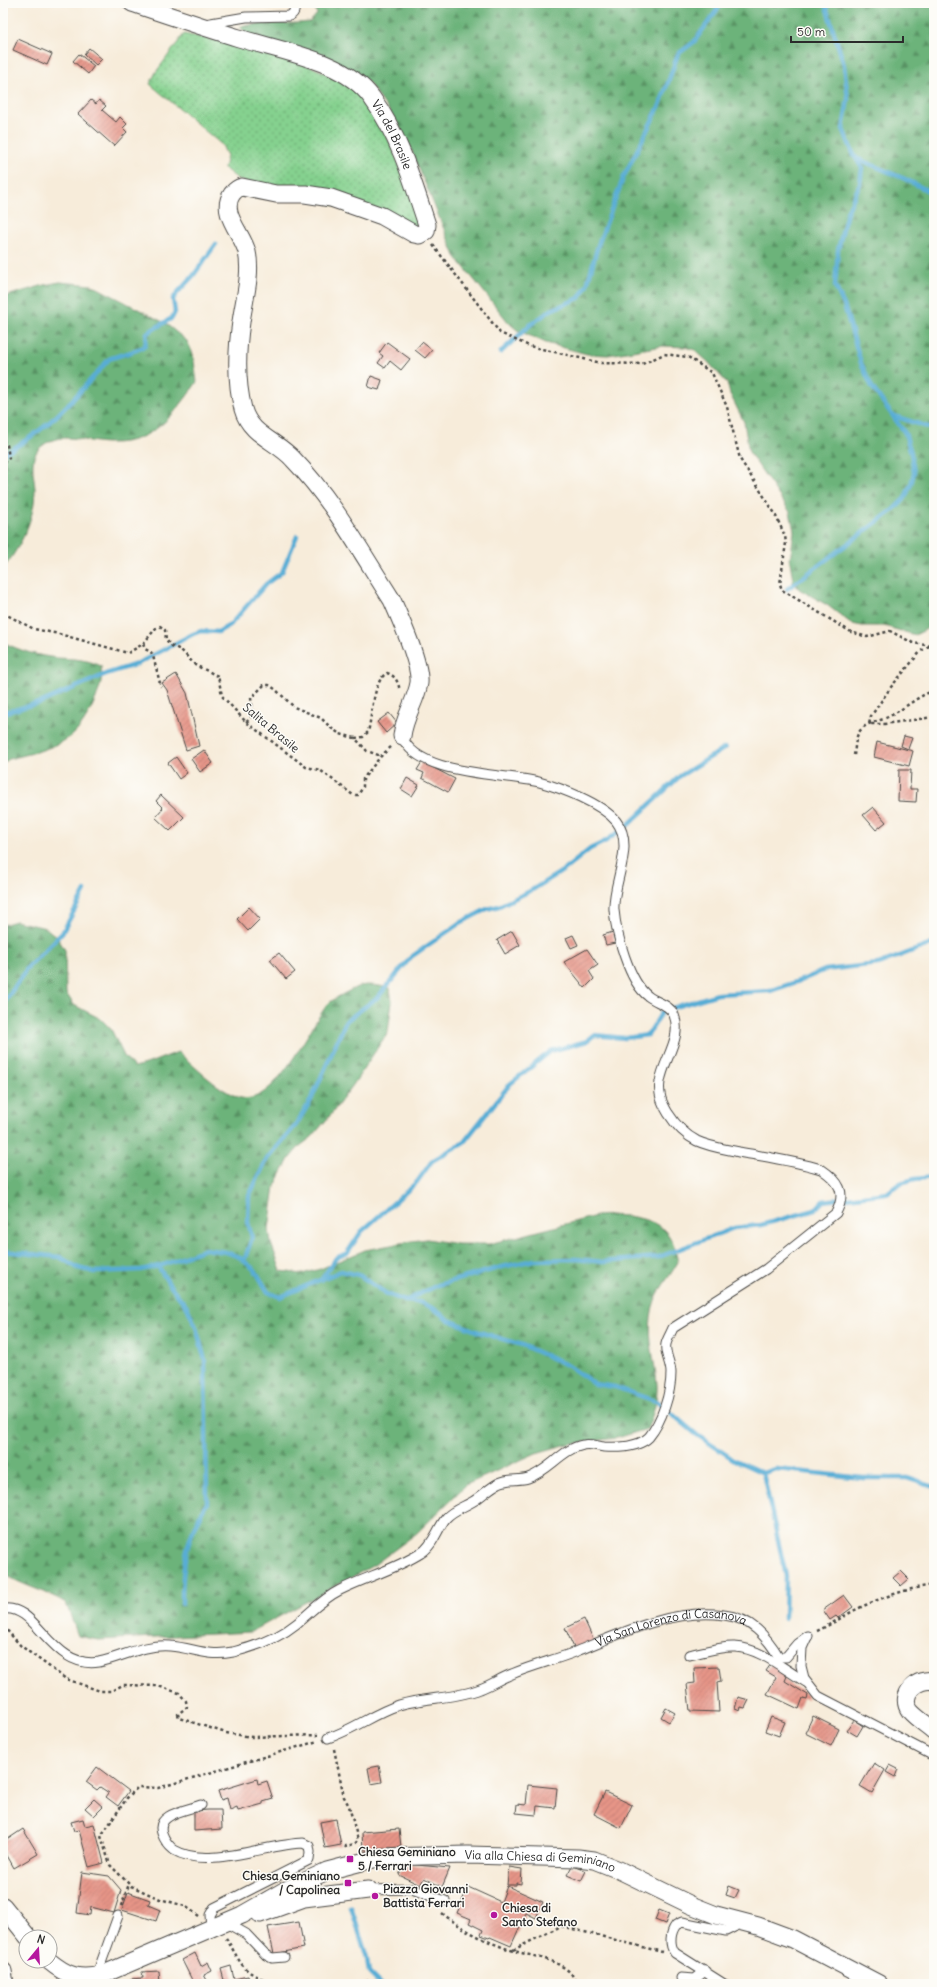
<svg xmlns="http://www.w3.org/2000/svg" width="937" height="1987" font-family="Delius,sans-serif">
<defs>
<pattern id="grass-dots" width="8" height="8" patternUnits="userSpaceOnUse"><rect width="8" height="8" fill="#85d18f"/><path d="M2 2h.1M6 6h.1" fill="none" stroke="#6daa75" stroke-width="1.8" stroke-linecap="round"/></pattern>
<pattern id="forest-firs" width="22" height="20" patternUnits="userSpaceOnUse"><rect width="22" height="20" fill="#6cb37a"/><path d="M5 1l3.5 6h-7zM16 11l3.5 6h-7z" fill="#599264"/></pattern>
<pattern id="building-hatch" width="6" height="6" patternUnits="userSpaceOnUse"><rect width="6" height="6" fill="#e69487"/><path d="M-1 1l2-2M0 6l6-6M5 7l2-2" fill="none" stroke="#bb796f"/></pattern>
</defs>
<rect width="100%" height="100%" fill="#fdfcf7"/>
<filter id="ink" filterUnits="userSpaceOnUse"><feTurbulence type="fractalNoise" baseFrequency=".025" numOctaves="2"/><feDisplacementMap in="SourceGraphic" scale="8" xChannelSelector="R" yChannelSelector="G"/><feConvolveMatrix kernelMatrix="1 2 1 2 8 2 1 2 1" color-interpolation-filters="sRGB"/></filter>
<filter id="wash" filterUnits="userSpaceOnUse"><feTurbulence type="fractalNoise" baseFrequency=".012" numOctaves="4" result="noise"/><feDisplacementMap in="SourceGraphic" scale="16" xChannelSelector="R" yChannelSelector="G"/><feGaussianBlur stdDeviation="0.9" result="paint"/><feColorMatrix in="noise" values="0 0 0 0 0 0 0 0 0 0 0 0 0 0 0 0 0 1.4 0 .05"/><feComposite in="paint" operator="in"/></filter>
<g filter="url(#wash)">
<rect width="100%" height="100%" fill="#f7ecda"/>
<path fill="url(#grass-dots)" stroke="#587e5d" d="M184 34C236 44 339 62 370 107 393 140 405 182 420 219L418 227 239 180 224 168 227 156 222 145 150 84 156 72Z"/>
<path fill="url(#forest-firs)" stroke="#4c6f52" d="M314 3H934V623L925 630 915 635 884 626H862L852 624 827 605 799 589 793 581 790 561 794 531 790 512 749 452 744 422 730 394 727 383 708 362 695 350 685 347 663 346 608 355 587 354 546 343 517 330 509 323 455 256 411 149 397 122 368 82 247 34 240 27C263 21 286 25 310 22L317 14Z
M60 282 92 285 165 323 187 341 193 354 197 382C175 414 153 444 109 443 86 443 62 430 42 446 28 457 34 474 35 489 35 519 21 546 3 569V297L44 285Z
M3 642C20 651 39 656 58 658 74 659 87 659 101 666 101 671 102 676 101 681 99 696 83 729 70 737 53 749 29 754 9 759L3 764Z
M16 921 46 928 57 937 65 950 66 993 74 1005 101 1019 111 1029 124 1056 134 1067 149 1063 178 1052C197 1068 215 1088 238 1097 274 1111 309 1026 328 1004 334 998 349 991 357 987 367 983 380 986 390 988L392 1002 388 1032 353 1085 333 1112 312 1137 300 1146 289 1159 275 1186 269 1229 271 1243 281 1271 302 1274 320 1269 365 1250 412 1241 427 1239 458 1244H489L596 1216C617 1214 656 1215 669 1236 674 1244 676 1253 678 1262 667 1282 654 1292 651 1317 648 1343 655 1359 657 1384 658 1399 653 1416 647 1429L617 1438 568 1444 536 1453 466 1485 417 1533 374 1565 251 1632 98 1640 78 1636 66 1603C45 1590 24 1587 3 1573V925Z"/>
<g fill="none" stroke-linecap="round" stroke-linejoin="round">
<path stroke="#59add5" stroke-width="4.5" d="M483 4 484 3
M856 158 905 179 934 194
M501 352 530 325 551 310 579 298 587 285 598 245 624 176 660 105 678 54 694 42 722 3
M894 416 934 429
M3 454C50 429 75 398 109 359 122 354 133 353 145 346L147 333 172 318 175 312 173 299 178 292 193 276 216 244
M787 589 893 510 905 498 911 484 914 473 911 453 905 433 872 387 861 363 844 305 835 286 838 250 847 212 860 184 862 168 853 153 843 129 848 99 844 65 825 3
M3 713 42 702 106 674 137 664 193 634 201 631 218 632 230 625 266 584 282 572 297 536
M3 1004 28 967 62 933 85 891
M3 1251 60 1257 78 1268 95 1272 141 1270 163 1265 205 1249 226 1252 239 1257 255 1270 268 1292 280 1297 341 1271 359 1275 387 1294 405 1301 419 1302 433 1308 449 1320 476 1331 522 1345 567 1365 595 1384 615 1387 658 1402 697 1435 733 1459 763 1473 776 1469 863 1478H907L934 1487
M244 1261 252 1238 248 1222 249 1196 267 1159 296 1125 311 1100 346 1021 378 997 411 957 460 923 487 909 499 906 532 890 564 870 590 849 606 841 627 826 680 776 725 748
M158 1266 169 1284 187 1307 196 1327 205 1360 207 1503C186 1537 182 1564 182 1604
M321 1280 336 1258 347 1253 361 1232 417 1182 432 1161 464 1142 510 1084 551 1051 587 1041 594 1035 625 1038 648 1035 662 1012 678 1006 718 994 770 991 802 980 825 970 878 964 934 943
M407 1300 438 1285 502 1267 534 1260 576 1259 603 1262 659 1257 734 1228 761 1225 815 1210 823 1201 887 1193 900 1183 915 1179 934 1177
M763 1473 786 1576 785 1619
M351 1907 367 1958 369 1973 380 1984"/>
</g>
<g id="blocks">
<path fill="url(#building-hatch)" d="M18 39 52 54 47 65 13 50Z
M89 48 102 59 96 65 84 54Z
M79 54 94 66 88 74 73 61Z
M91 100 96 104 99 100 106 106 102 110 116 122 120 117 127 124 123 128 127 132 114 146 78 114Z
M387 342 410 359 401 370 390 361 385 368 378 363 383 356 379 353Z
M422 342 432 350 425 358 415 350Z
M371 376 382 380 379 390 368 387Z
M176 674 187 693 199 746 186 750 167 690 162 683Z
M389 713 397 723 386 733 377 722Z
M904 736 912 738 908 749 901 746Z
M877 742 913 751 909 766 874 757Z
M204 750 213 763 200 772 191 759Z
M176 757 187 773 179 779 168 763Z
M422 762 455 779 448 792 422 778 424 773 417 770Z
M899 770H911L910 789H917L916 802 898 801Z
M407 778 419 785 412 796 401 789Z
M161 795 184 817 170 831 155 817 163 808 156 801Z
M873 807 886 822 876 830 863 815Z
M249 907 260 919 248 931 237 919Z
M512 931 520 945 505 954 497 940Z
M613 932 615 943 606 945 603 935Z
M573 935 578 945 571 948 566 938Z
M587 949 598 965 589 971 594 979 585 988 564 962Z
M279 953 295 972 286 979 270 960Z
M901 1571 909 1579 901 1586 893 1578Z
M844 1595 853 1607 838 1618 836 1616 830 1620 823 1610Z
M584 1619 594 1641 575 1650 565 1628Z
M771 1664 787 1676 785 1681 808 1695 807 1699 803 1698 799 1709 767 1694 776 1677 766 1671Z
M719 1667 721 1681 717 1682 719 1712 690 1711 687 1684 695 1683 694 1668Z
M738 1697 749 1700 745 1708 741 1707 740 1711 735 1709Z
M666 1708 675 1713 669 1722 661 1717Z
M813 1716 839 1729 831 1746 805 1733Z
M771 1717 785 1722 779 1736 765 1731Z
M854 1720 863 1726 857 1736 847 1730Z
M874 1763 885 1770 872 1793 860 1786Z
M890 1765 898 1769 895 1777 886 1772Z
M379 1766 382 1782 371 1784 368 1768Z
M97 1767 129 1791 118 1806 106 1797 109 1793 100 1787 97 1790 86 1782Z
M257 1779 258 1784 267 1781 273 1799 263 1802V1804L238 1811 237 1807 230 1810 227 1798 221 1800 218 1791Z
M528 1785 557 1788 555 1808 537 1806 536 1815 516 1813 517 1804 526 1805Z
M605 1792 632 1805 621 1828 594 1814Z
M94 1799 103 1807 94 1816 85 1808Z
M208 1810H221L222 1829 194 1831V1811Z
M83 1819 85 1826 94 1824 104 1863 89 1867 79 1830 74 1831 71 1822Z
M336 1819 341 1845 325 1848 320 1822Z
M23 1829 38 1854 14 1868 4 1850 5 1841Z
M399 1829 401 1847 363 1850 362 1832Z
M405 1864 450 1868 442 1887 424 1878 420 1885 399 1875Z
M572 1866 586 1871 581 1881 567 1875Z
M509 1867 522 1869 521 1884 516 1883V1885H507Z
M82 1872 109 1876 121 1890 114 1913 91 1907 90 1915 77 1913Z
M507 1886 543 1902 536 1918 526 1913 511 1946 490 1937 489 1938 481 1935 483 1930 469 1923 471 1919 457 1913 468 1887 501 1902Z
M729 1886 739 1890 735 1898 726 1895Z
M128 1892 150 1900 148 1905 160 1910 156 1921 122 1910Z
M659 1910 669 1914 665 1924 655 1920Z
M299 1922 304 1948 274 1954 268 1927Z
M195 1953 201 1966 208 1962 212 1971 204 1975 208 1982 205 1984H194L182 1960Z
M231 1966 234 1979 248 1976 249 1980H253L257 1984H225L221 1969Z
M159 1971 160 1984H131L130 1979 143 1978 142 1972Z"/>
</g>
</g>
<g filter="url(#ink)">
<use href="#blocks" fill-opacity="0" stroke="#4a4845" stroke-width="1"/>
<g fill="none" stroke-linecap="round" stroke-linejoin="round">
<g stroke="#4a4845" stroke-width="11">
<g id="lane">
<path d="M205 24 246 17 289 16C296 13 296 6 290 3"/>
<path d="M3 1609C37 1603 51 1670 99 1662 123 1657 143 1644 170 1646 194 1648 207 1657 233 1652 254 1647 279 1638 296 1624 311 1612 322 1599 340 1590 366 1577 396 1569 421 1553 433 1546 437 1529 446 1518 455 1508 468 1506 478 1498 485 1493 491 1487 499 1483 508 1478 519 1481 528 1478 549 1471 562 1449 583 1445 590 1443 597 1446 604 1447 618 1448 639 1447 649 1437 662 1421 671 1393 671 1373 671 1363 664 1353 666 1344 667 1339 671 1333 673 1328L766 1269 836 1213C847 1192 839 1181 821 1169 795 1161 766 1157 739 1152 725 1149 710 1147 697 1141 685 1135 675 1124 668 1113 662 1103 658 1094 660 1082 663 1060 683 1038 674 1015 669 1004 657 1003 648 996 629 982 616 933 614 910 612 882 636 846 616 821 601 803 561 788 539 782 504 773 416 776 402 736"/>
<path d="M807 1637 802 1648 801 1666 804 1678 818 1696 934 1756"/>
<path d="M689 1655C703 1652 721 1646 735 1647 760 1648 785 1670 806 1682"/>
<path id="s1" d="M328 1738C353 1730 374 1713 399 1705 425 1697 455 1699 480 1689 491 1685 501 1678 512 1674 533 1665 555 1660 575 1652 621 1633 674 1608 724 1615 751 1618 766 1636 779 1657H786L797 1644 808 1636"/>
<path d="M201 1805C188 1810 155 1814 162 1833 164 1839 169 1846 174 1850 208 1870 266 1844 303 1843L309 1846 310 1852 309 1860 214 1908 210 1915 211 1928"/>
<path d="M368 1890 412 1889 445 1901"/>
<path d="M225 1922 246 1934 266 1955 272 1958 284 1957"/>
<path d="M96 1977 118 1916"/>
<path d="M681 1978 695 1979 705 1971"/>
<path d="M724 1984 675 1953C669 1945 670 1933 676 1925L682 1922 726 1931 734 1927 739 1921"/>
</g>
</g>
<g stroke="#4a4845" stroke-width="19">
<g id="street">
<path id="s2" d="M132 3C168 15 203 27 239 38 280 51 345 60 372 98 399 135 413 182 427 225L426 231 419 235 414 234 382 216 331 198 305 194H276L242 187C237 188 235 190 232 194 219 213 243 234 247 252 252 274 244 300 241 322 237 349 236 382 243 409 250 435 277 441 293 459 333 500 361 552 392 600 400 618 421 664 419 683 416 701 404 717 402 736"/>
<path d="M934 1681C918 1677 898 1694 910 1711 916 1718 927 1725 934 1731"/>
<path d="M3 1906 28 1937"/>
<path d="M260 1914 304 1898 368 1890"/>
<path id="s3" d="M49 1961C67 1976 80 1981 104 1974L242 1915 284 1891 327 1871 381 1857 468 1855 578 1858 594 1860 619 1870 691 1905 716 1915 758 1926 793 1939 879 1984"/>
<path d="M3 1971 5 1984"/>
</g>
</g>
<path stroke="#4a4845" stroke-width="2.5" stroke-dasharray="3 3" stroke-linecap="butt" d="M433 245 500 333 529 346 601 363 642 364 664 354 688 357 712 373 727 407 740 459 774 512 785 536 786 543 780 584 782 590 851 632 867 637 890 631 913 643 932 646
M3 440 7 445 9 458 3 465
M3 613 34 629 59 634 128 653 143 644 156 628 160 626 165 630 166 640 172 646 181 650 195 665 218 676 222 696 246 722 306 767 320 770 353 795H358L363 787V779L366 775 381 756 392 746
M934 643 921 651 891 687 871 716 869 724H884L934 717
M143 644 145 649 151 652 153 656 161 687
M246 722C256 715 252 708 251 698L264 685H269L275 689 294 707 321 718 331 728 340 734 355 738 367 751 381 756
M355 738 363 737 368 732C372 717 373 680 387 673 396 676 398 682 400 691
M854 755C855 749 855 740 858 734 864 722 878 722 888 717 904 709 915 698 934 690
M3 1626 21 1646 66 1679 100 1691H111L123 1685 158 1686 179 1693 186 1701 187 1707 178 1714 179 1718 226 1733 252 1737 318 1735
M817 1631C830 1625 842 1617 855 1610 879 1598 908 1588 934 1585
M334 1749 344 1797 349 1806 358 1840 355 1844 346 1846 345 1851
M121 1906 129 1884
M442 1913C463 1930 488 1943 514 1951 531 1956 551 1958 566 1969 572 1973 574 1978 576 1984
M199 1916 185 1906 160 1899 131 1886 110 1865 101 1836 127 1798 138 1787 158 1788 318 1741
M226 1938C244 1967 240 1972 277 1984
M513 1950 561 1926 662 1952
M343 1984 376 1980 394 1984"/>
<use href="#lane" stroke="#fff" stroke-width="9"/>
<use href="#street" stroke="#fff" stroke-width="17"/>
</g>
</g>
<g fill="#b5179e" stroke="#fdfcf7" stroke-width="1.5">
<rect x="346" y="1855" width="8" height="8" rx="2"/>
<rect x="344" y="1879" width="8" height="8" rx="2"/>
<circle cx="375" cy="1896" r="4"/>
<circle cx="494" cy="1915" r="4"/>
</g>
<g text-anchor="middle" stroke-width="3" stroke-linejoin="round" paint-order="stroke">
<g font-size="12" fill="#2b2b2b" stroke="#fdfcf7">
<text dy="4" stroke="none"><textPath href="#s2" startOffset="303">Via del Brasile</textPath></text>
<text transform="translate(271 728) rotate(40)" y="4">Salita Brasile</text>
<text dy="4" stroke="none"><textPath href="#s1" startOffset="364">Via San Lorenzo di Casanova</textPath></text>
<text dy="4" stroke="none"><textPath href="#s3" startOffset="521">Via alla Chiesa di Geminiano</textPath></text>
</g>
<g font-size="12" font-weight="bold" fill="#2b2b2b" stroke="#fdfcf7" text-anchor="start">
<text x="358" y="1856">Chiesa Geminiano<tspan x="358" dy="14">5 / Ferrari</tspan></text>
<text x="340" y="1880" text-anchor="end">Chiesa Geminiano<tspan x="340" dy="14">/ Capolinea</tspan></text>
<text x="383" y="1893">Piazza Giovanni<tspan x="383" dy="14">Battista Ferrari</tspan></text>
<text x="502" y="1912">Chiesa di<tspan x="502" dy="14">Santo Stefano</tspan></text>
</g>
</g>
<rect width="937" height="1987" fill="none" stroke="#fdfcf7" stroke-width="16"/>
<g transform="translate(38 1949) rotate(18)"><circle r="19" fill="#fdfcf7" stroke="#a9a8a5"/>
<path d="M0-3L7 15L0 10L-7 15Z" fill="#b5179e"/>
<text y="-6" font-size="11" font-weight="bold" text-anchor="middle" fill="#2b2b2b">N</text>
</g>
<path d="M791 36v6h112v-6" fill="none" stroke="#2b2b2b" stroke-width="2"/>
<text x="797" y="36" font-size="12" fill="#2b2b2b" stroke="#fdfcf7" stroke-width="3" paint-order="stroke">50 m</text>
</svg>
